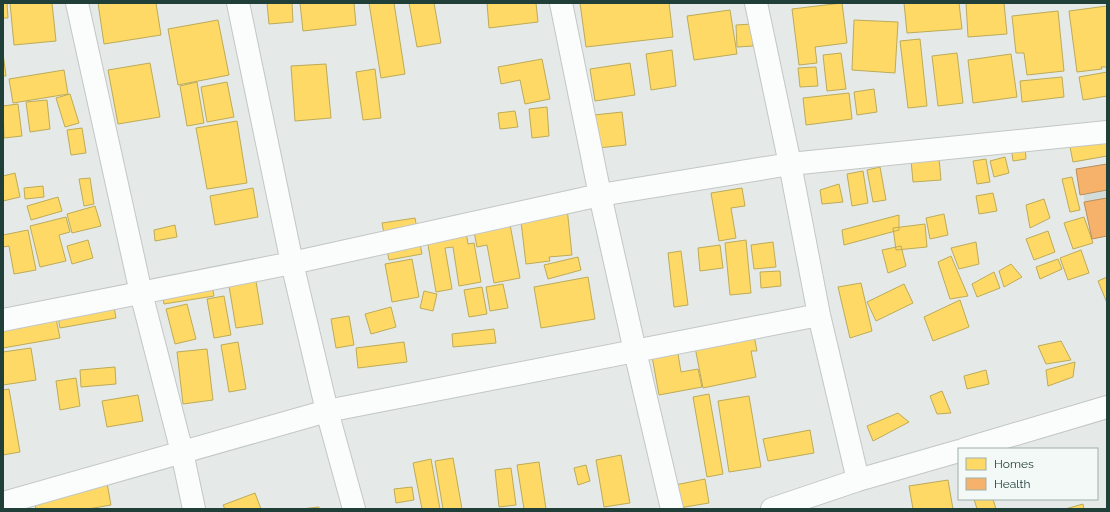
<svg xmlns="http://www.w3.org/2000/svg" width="1110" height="512" font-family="Raleway,sans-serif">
<rect width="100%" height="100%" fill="#e5eae8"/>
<path fill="#d2dcd8" d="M1107 178V204L1086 208 1081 183Z"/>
<path fill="#ffd966" stroke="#bcab58" d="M3 3H7L8 18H3Z
M10 3H52L56 41 14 45Z
M98 3H156L161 35 104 44Z
M267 3H292L293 22 269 24Z
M300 3H354L356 25 303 31Z
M369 3H394L405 74 381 78Z
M409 3H434L441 43 417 47Z
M487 3H536L538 22 489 28Z
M580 3H669L673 37 586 47Z
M842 3 847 43 815 47 817 63 799 65 792 9Z
M904 3H959L962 29 907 33Z
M966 3H1004L1007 34 968 37Z
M1107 6V67H1101L1102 69 1077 72 1069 11Z
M730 10 737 54 694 60 687 16Z
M1058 11 1064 71 1027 75 1024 53H1016L1012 16Z
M218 20 229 75 178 85 168 29Z
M854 20 898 22 895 73 852 70Z
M752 24 753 46 737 47 736 25Z
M920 39 927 106 908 108 900 41Z
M672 50 676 86 651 90 646 54Z
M3 53 6 76H3Z
M841 53 846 89 827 91 823 55Z
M957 53 963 103 938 106 932 56Z
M1011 54 1017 97 973 103 968 60Z
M542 59 550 99 525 104 520 80 501 84 498 67Z
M150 63 160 117 118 124 108 70Z
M630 63 635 95 595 101 590 69Z
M326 64 331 118 295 121 291 66Z
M816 67 818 86 800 87 798 68Z
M375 69 381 118 363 120 356 72Z
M64 70 68 94 13 103 9 79Z
M1107 72V96L1083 100 1079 77Z
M1062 77 1064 97 1022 102 1020 81Z
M197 82 204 123 187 126 180 86Z
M227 82 234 117 207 122 201 87Z
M874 89 877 112 857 115 854 92Z
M849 93 852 119 806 125 803 98Z
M70 94 79 123 65 127 56 98Z
M47 100 50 129 30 132 26 102Z
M18 104 22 136 4 138 3 106Z
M547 107 549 136 532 138 529 109Z
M515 111 518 127 500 129 498 113Z
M622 112 626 145 598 148 594 115Z
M237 121 247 183 207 189 196 128Z
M82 128 86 153 71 155 67 130Z
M1107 135V156L1073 162 1069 142Z
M1025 146 1026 159 1013 161 1011 147Z
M1005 157 1009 173 994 177 990 161Z
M939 158 941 180 913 182 911 160Z
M986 159 990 182 977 184 973 161Z
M880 167 886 200 873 202 867 170Z
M863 171 868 203 852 206 847 174Z
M15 173 20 197 3 201V176Z
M1072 177 1080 210 1070 212 1062 179Z
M90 178 94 204 84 206 79 179Z
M839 184 843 202 822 204 820 190Z
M43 186 44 197 25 199 24 188Z
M253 188 258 217 215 225 210 196Z
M742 188 745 206 731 208 736 238 719 241 711 193Z
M993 193 997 211 979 214 976 196Z
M58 197 62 211 31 220 27 206Z
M1044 199 1050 218 1030 228 1026 205Z
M95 206 101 226 72 233 67 214Z
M567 208 572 255 549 257 550 261 526 264 520 213Z
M944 214 948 235 930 239 926 218Z
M899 215V230L844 245 842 230Z
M66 217 70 232 59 235 66 261 40 267 30 226Z
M1084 217 1093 243 1073 249 1064 223Z
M415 218 422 254 389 260 382 223Z
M509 219 520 278 494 283 487 245 477 247 473 226Z
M925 224 927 247 896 250 893 228Z
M175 225 177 237 155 241 154 230Z
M465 226 468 244 474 243 481 282 459 286 453 247 445 248 452 289 436 292 426 233Z
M28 230 36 270 14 274 9 246 3 247V235Z
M1048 231 1055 252 1034 260 1026 239Z
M88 240 93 258 72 264 67 246Z
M746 240 751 293 730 295 725 243Z
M773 242 776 267 754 269 751 245Z
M976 242 979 264 959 269 951 248Z
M720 245 723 268 700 271 698 248Z
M901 246 906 266 888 273 882 250Z
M1081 250 1089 273 1068 280 1060 258Z
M681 251 688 305 674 307 668 253Z
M951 256 968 296 950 299 938 262Z
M578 257 581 270 548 279 544 265Z
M412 259 419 297 392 302 385 264Z
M1058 259 1062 269 1040 279 1036 267Z
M1011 264 1022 277 1004 287 999 271Z
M780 271 781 286 761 288 760 272Z
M994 272 1000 288 977 297 972 284Z
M255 275 263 324 236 328 228 280Z
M588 277 595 319 541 328 534 287Z
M1107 277V303L1098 281Z
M211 280 214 296 164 304 161 289Z
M861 283 872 331 850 338 838 287Z
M503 284 508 308 490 311 486 287Z
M904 284 913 303 876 321 867 302Z
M482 287 487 314 469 317 464 290Z
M424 291 437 294 433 311 420 308Z
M224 296 231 335 214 338 207 299Z
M960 300 969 327 933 341 924 317Z
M113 301 116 318 60 328 57 311Z
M53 304 60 338 3 348V313Z
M187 304 196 339 175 344 166 309Z
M391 307 396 327 371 334 365 314Z
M349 316 354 345 336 348 331 319Z
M752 325 757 351H751L756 377 703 388 693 337Z
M494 329 496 343 453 347 452 334Z
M675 336 681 372 698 369 702 387 659 395 649 340Z
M1061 341 1071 360 1046 364 1038 346Z
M238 342 246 389 229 392 221 345Z
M404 342 407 362 358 368 356 348Z
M31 348 36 380 3 385V352Z
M207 349 213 400 183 404 177 352Z
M1075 362 1073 377 1048 386 1046 370Z
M115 367 116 384 81 387 80 370Z
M986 370 989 384 967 389 964 376Z
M76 378 80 406 60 410 56 381Z
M9 389 20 452 3 455V390Z
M942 391 951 413 937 414 930 396Z
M709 394 723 474 707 477 693 397Z
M138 395 143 421 107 427 102 401Z
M749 396 761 467 729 472 718 401Z
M898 413 909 422 873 441 867 426Z
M810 430 814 453 768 461 763 439Z
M621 455 630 503 604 507 596 460Z
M453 458 462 509H443L435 461Z
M431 459 440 509H422L413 463Z
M539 462 546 509H524L517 465Z
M586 465 590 481 578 485 574 468Z
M511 468 516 505 499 507 495 470Z
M705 479 709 503 679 508 675 485Z
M948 480 953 509H913L909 486Z
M107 483 111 505 88 509H36L34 497Z
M412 487 414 500 396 503 394 489Z
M255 493 261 509H225L223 505Z
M974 499H993L996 509H977Z
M1083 504 1084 509H1065Z
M319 507V509H301Z"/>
<path fill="#f6b26b" stroke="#b6905c" d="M1107 164V190L1080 195 1076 169Z
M1107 198V236L1092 239 1084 202Z"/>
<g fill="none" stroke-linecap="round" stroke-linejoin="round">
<g stroke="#c2c7c5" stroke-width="24">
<path id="minor" d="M77 3 141 293 182 452 194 509
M238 3 292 263 327 411 354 509
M561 3 600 195 635 351 672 509
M756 3 790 164 819 315 858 480
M3 320 292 263 600 195 790 164 1107 132
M965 449 1107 407
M3 503 327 411 819 315
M772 509 858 480 959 451"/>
</g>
<use href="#minor" stroke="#fbfcfc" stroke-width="22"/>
</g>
<rect width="1110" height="512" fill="none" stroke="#213f39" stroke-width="8"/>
<rect x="958" y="448" width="140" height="52" fill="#f3f9f7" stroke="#9fafab"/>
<rect x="966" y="458" width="20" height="12" fill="#ffd966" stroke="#9fafab"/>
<text x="994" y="468" font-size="12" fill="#213f39">Homes</text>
<rect x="966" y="478" width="20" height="12" fill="#f6b26b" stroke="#9fafab"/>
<text x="994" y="488" font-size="12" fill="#213f39">Health</text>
</svg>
